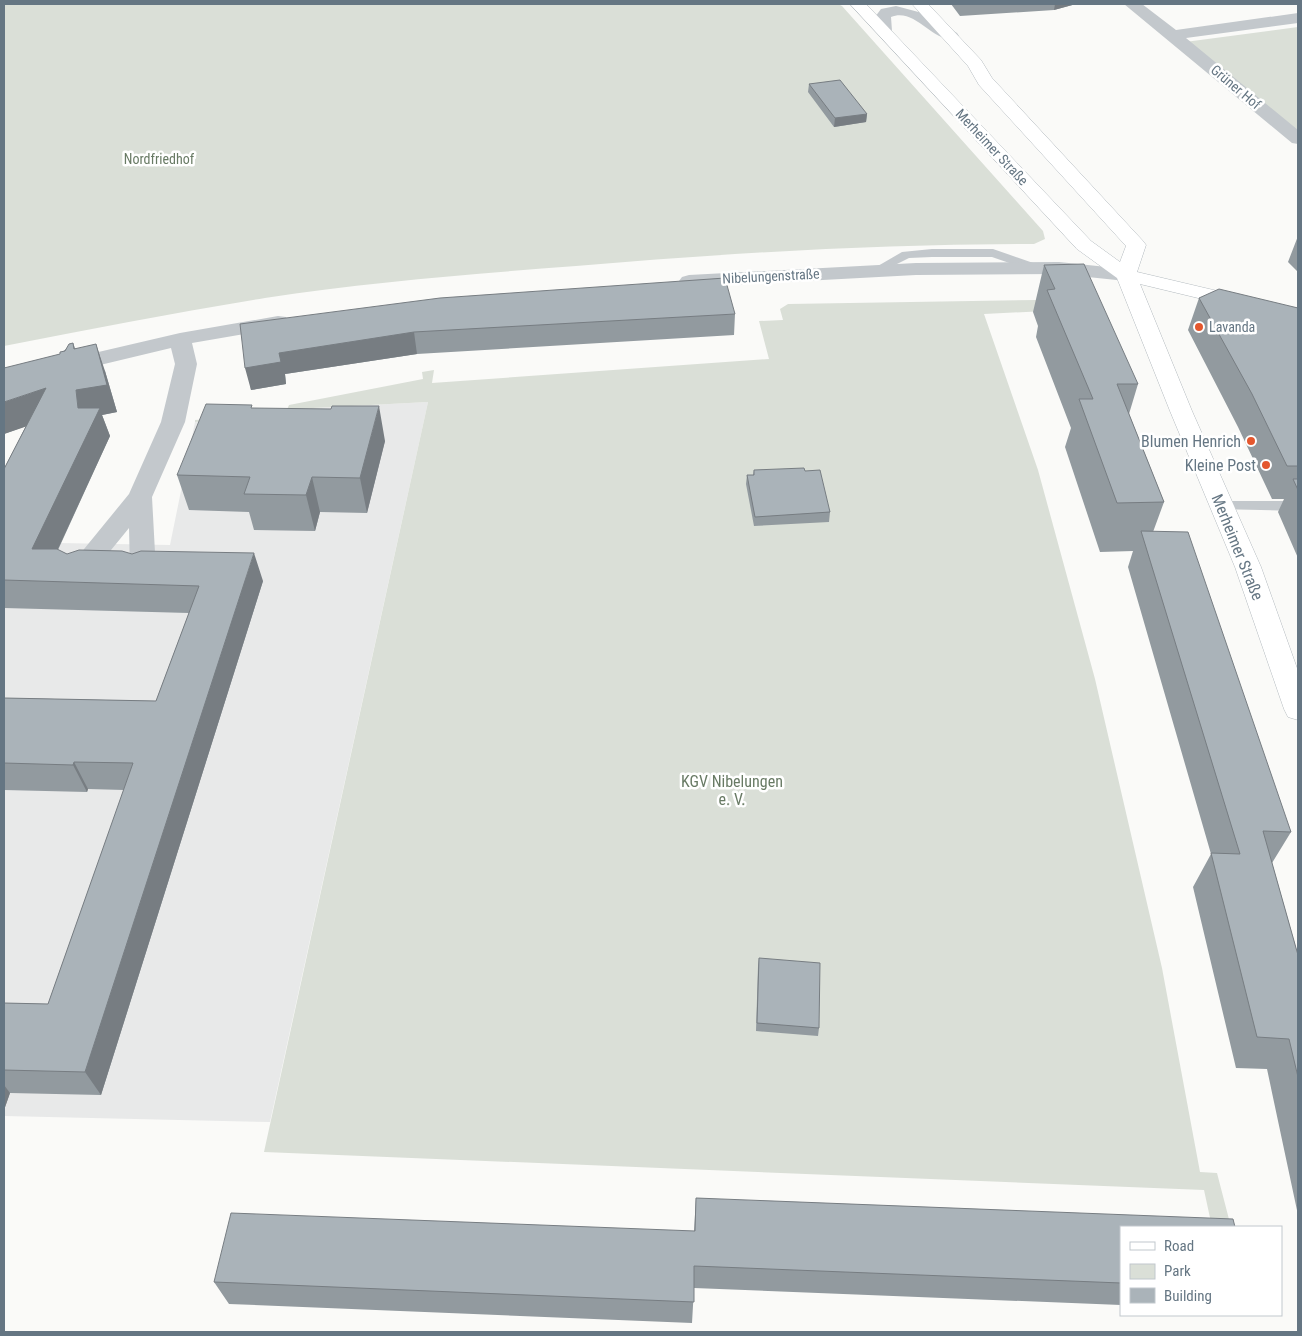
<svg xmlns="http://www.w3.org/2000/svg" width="1302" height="1336" font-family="'Roboto Condensed',sans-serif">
<rect width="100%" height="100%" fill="#fafaf8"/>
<path fill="#e8e9e9" d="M428 402 270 1122 4 1116V542L170 545 195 422 291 416 294 409Z"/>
<path fill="#dadfd7" d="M4 4H838L842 6 1043 231 1045 239 1034 244C881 244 728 253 576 266 472 274 368 282 265 298 178 312 91 329 4 346Z
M1298 27V132L1185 42Z
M1036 300 1066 310 984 314 1038 470 1095 679 1162 968 1200 1172 1217 1173 1231 1227H1212L1204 1190 264 1152 428 402 294 409 291 416 195 422V420L285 414 289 405 423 379 422 372 434 370 432 383 769 359 759 321 783 320 780 309 788 304Z"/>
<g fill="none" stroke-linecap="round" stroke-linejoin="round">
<g stroke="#b3babf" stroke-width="1">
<path id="secondary" d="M850 4H866L1091 241 1120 262 1126 246 979 85 968 66 912 4H928L981 60 992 78 1143 241 1146 245 1137 272 1298 310V322L1140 284 1192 411 1261 567 1298 671V720L1288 717 1284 709 1235 567 1170 411 1117 278 1077 249Z"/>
</g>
<path fill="#c3c8cc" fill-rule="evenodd" d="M932 249H993L1039 265 1041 268 1035 272 992 257H932L909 258 877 274 871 270 902 252Z
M1221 501H1298V511L1216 509 1214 506 1216 503Z"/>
<path fill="#c3c8cc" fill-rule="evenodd" d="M1124 4H1142L1176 30 1298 13V23L1186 38 1298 130V144L1292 143Z
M896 6 926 14 957 33 959 36 957 39C934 45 916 7 891 17L892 31 890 34H878L876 31 875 17 881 9Z
M1059 262 1126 269 1133 271 1136 275 1133 279 1126 281 1059 274 916 275 689 287 682 285 679 281 682 277 689 275 916 263Z
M278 316 286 317 289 322 286 327 192 343 197 364 185 422 152 497 156 571 152 577 143 580 134 577 130 571 129 528 89 577 80 580 71 577 67 571 71 565 129 494 161 422 175 364 171 348 4 388V374L180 333Z"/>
<use href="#secondary" fill="#fff" fill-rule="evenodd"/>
</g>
<path fill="#929a9f" d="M951 4H1076L1054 10 960 16Z
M809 84 867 114 866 122 834 127 808 92Z
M1298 236V272L1288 262Z
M1044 265 1138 384 1129 414 1164 502 1153 532 1291 832 1272 863 1298 955V1215L1267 1069 1236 1068 1193 887 1211 854 1128 567 1133 551 1100 552 1065 447 1071 428 1036 337 1038 326 1033 312Z
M1199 298 1298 308V558L1278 512 1284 499H1272L1238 427 1188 330Z
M735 314 734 335 417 354 285 374 286 384 251 390 240 324Z
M73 343 75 348 105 371 117 412 102 415 110 436 58 550 67 554H132L263 581 101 1095 10 1093 4 1110V1003L48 1004 124 790 88 789 87 792 4 790V698L156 701 189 613 4 608V469L26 426 4 434 60 354Z
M253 408 385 441 367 513 320 512 315 531 254 530 249 512 189 510 177 475Z
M754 470 805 471 830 512 829 522 754 526 746 484 747 475H753Z
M759 958 819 1028 818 1036 756 1031 758 966Z
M696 1198 1121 1227V1305L694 1288 692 1323 229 1304 214 1282 694 1231Z"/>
<path fill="#777d82" d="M1055 4H1076L1054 10Z
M867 114 866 122 834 127 835 118Z
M414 332 417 354 285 374 286 384 251 390 245 368 279 353Z
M96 344 105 371 117 412 102 415 110 436 45 577 32 549 78 408 76 390Z
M46 388 57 416 4 434V402Z
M379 406 385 441 367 513 360 478Z
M312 477 320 512 315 531 306 495Z
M254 553 263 581 101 1095 85 1072Z
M74 762 88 789 87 792 73 765Z
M4 1085 10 1093 4 1110Z"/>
<path fill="#aab3b9" stroke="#777d82" d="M840 80 867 114 835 118 809 84Z
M1084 264 1138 384H1117L1164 502 1117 503 1079 399H1093L1047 290 1055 289 1044 265Z
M725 278 735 314 414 332 279 353 281 362 245 368 240 324 440 298Z
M1219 289 1298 308V466H1287L1252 394 1199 298Z
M73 343 74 349 96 344 107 385 76 390 78 408H100L32 549H57L67 554 79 550 122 551 132 554 141 551 254 553 85 1072 4 1070V1003L48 1004 133 763 74 762 73 765 4 763V698L156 701 199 586 4 580V469L46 388 4 402V368L60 354V352L65 351 69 344Z
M206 404 252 405 251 408 331 409 332 406H379L360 478 312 477 306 495 244 494 250 477 177 475Z
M804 468 805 471 820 470 830 512 755 517 747 475H754V470Z
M1293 479H1298V490Z
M1141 531 1188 532 1291 832 1263 831 1298 955V1077L1289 1039 1257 1037 1211 853 1240 854Z
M759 958 820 963 819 1028 757 1023Z
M696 1198 1233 1219 1235 1227H1121V1283L694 1266V1302L214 1282 231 1213 695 1231Z"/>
<g fill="#e4572e" stroke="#fff" stroke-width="2">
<circle cx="1199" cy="327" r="5"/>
<circle cx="1251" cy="441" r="5"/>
<circle cx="1266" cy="465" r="5"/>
</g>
<g text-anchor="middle" stroke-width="5" stroke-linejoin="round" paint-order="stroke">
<g font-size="14" fill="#657683" stroke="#fff">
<text transform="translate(1236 87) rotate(40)" y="5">Grüner Hof</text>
<text transform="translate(992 147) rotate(47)" y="5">Merheimer Straße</text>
<text transform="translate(771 276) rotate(-3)" y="5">Nibelungenstraße</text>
</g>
<g font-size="14" fill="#687a64" stroke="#fff">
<text x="159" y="164">Nordfriedhof</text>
</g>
<g font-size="14" fill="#657683" stroke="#fff" text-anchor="start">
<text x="1209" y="332">Lavanda</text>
</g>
<g font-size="16" fill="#657683" stroke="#fff" text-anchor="end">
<text x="1241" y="447">Blumen Henrich</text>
<text x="1256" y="471">Kleine Post</text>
</g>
<g font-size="16" fill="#657683" stroke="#fff">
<text transform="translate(1238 547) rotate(68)" y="6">Merheimer Straße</text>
</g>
<g font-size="16" fill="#687a64" stroke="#fff">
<text x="732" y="787">KGV Nibelungen<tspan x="732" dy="18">e. V.</tspan></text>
</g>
</g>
<rect width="1302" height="1336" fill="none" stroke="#657683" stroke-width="10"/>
<rect x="1120" y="1226" width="162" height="90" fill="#ffffff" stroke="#c1c8cd"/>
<rect x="1130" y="1242" width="25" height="8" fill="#ffffff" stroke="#c1c8cd"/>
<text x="1164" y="1251" font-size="15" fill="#657683">Road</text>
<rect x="1130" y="1264" width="25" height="15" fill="#dadfd7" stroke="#c1c8cd"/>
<text x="1164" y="1276" font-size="15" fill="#657683">Park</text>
<rect x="1130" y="1288" width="25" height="15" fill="#aab3b9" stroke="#c1c8cd"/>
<text x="1164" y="1301" font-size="15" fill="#657683">Building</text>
</svg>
